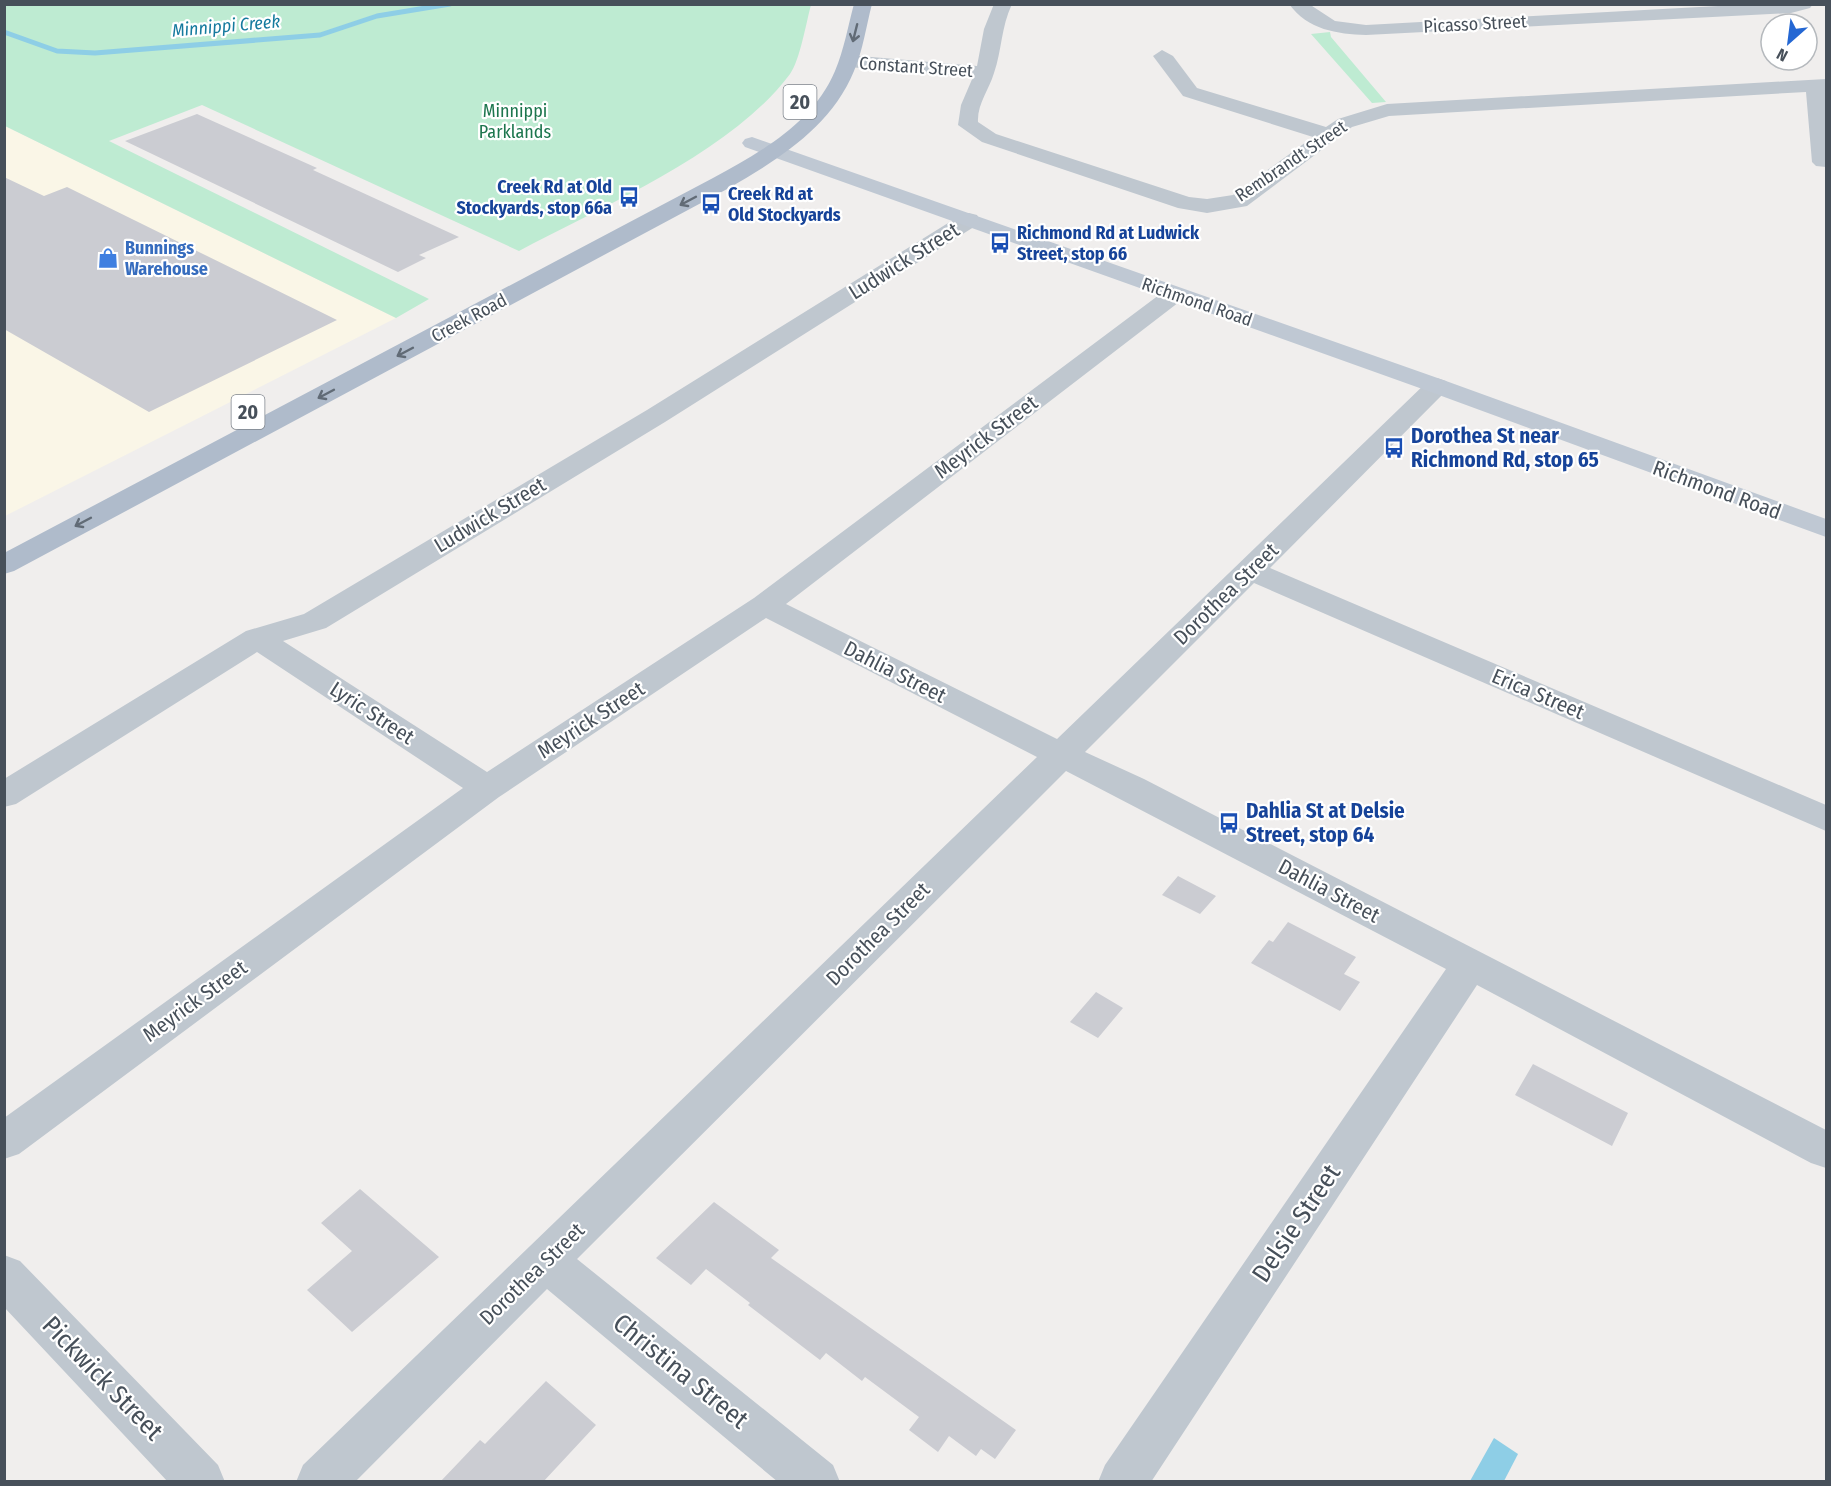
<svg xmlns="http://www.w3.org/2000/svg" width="1831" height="1486" font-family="'Fira Sans Condensed',sans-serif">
<rect width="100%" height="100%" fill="#f0eeed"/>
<path fill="#faf6e7" d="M5 126 396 318 5 516Z"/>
<path fill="#beebd2" d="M4 5 5 4 811 5C806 23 800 60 790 74 732 152 603 206 519 251L202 105 109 141 429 299 396 318 5 126Z
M1330 32 1331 37 1386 102 1372 103 1311 34Z"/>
<path fill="#8ecee6" d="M1494 1438 1518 1454 1504 1481H1470Z"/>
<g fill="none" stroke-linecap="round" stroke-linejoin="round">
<path stroke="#8ecee6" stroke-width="5" d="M4 32 57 51 95 53 320 35 377 16 450 4"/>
</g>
<path fill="#cbccd2" d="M197 114 317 168 313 170 459 237 419 255 426 258 398 272 125 141Z
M4 177 44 196 67 187 337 320 149 412 4 329Z
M1178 876 1216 896 1200 914 1162 895Z
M1288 922 1356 957 1344 974 1360 982 1340 1011 1251 963 1269 940 1273 942Z
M1096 992 1123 1008 1098 1038 1070 1022Z
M1533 1064 1628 1113 1612 1146 1515 1095Z
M360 1189 439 1257 352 1332 307 1290 352 1251 321 1223Z
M714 1202 779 1250 771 1258 1016 1430 995 1459 981 1449 976 1456 949 1436 938 1452 909 1430 919 1417 865 1377 862 1381 826 1353 820 1360 748 1305 750 1303 706 1269 691 1285 656 1258Z
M546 1381 596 1425 543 1482H440L480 1440 485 1444Z"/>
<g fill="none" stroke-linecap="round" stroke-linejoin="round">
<path fill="#bfc7cf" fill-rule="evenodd" d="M994 4H1012C1001 27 1002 50 994 73 989 90 977 104 978 122L996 134 1189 197 1207 199 1233 195 1313 137 1183 96 1153 56 1162 50 1173 56 1197 88 1326 127 1338 119 1387 104 1826 79V167L1816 166 1812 162 1806 92 1389 116 1352 127 1247 206 1207 213 1178 208 982 142 958 125 961 105 973 77 848 67 839 61 848 55 977 66 984 29Z
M1289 4H1309L1335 21 1366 25 1755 4H1813L1810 8 1791 13 1366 35C1337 34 1308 30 1289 4Z
M969 213 977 215 980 220 977 225 665 422 326 628 283 641 487 772 754 598 1167 289H1183L1187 294 1183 299 786 604 1057 739 1428 381 1437 378 1446 381 1450 386 1446 391 1270 568 1826 805V831L1254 583 1085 752 1144 779 1826 1130V1168L1811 1163 1477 985 1151 1482H1098L1105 1465 1446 969 1066 771 577 1259 833 1465 840 1482H778L547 1289 355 1482H296L303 1465 1037 757 766 618 499 797 19 1154 4 1159V1118L463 788 257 652 16 804 4 807V779L246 631 304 614 647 410 961 215Z
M4 1255 20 1261 218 1465 225 1482H168L4 1307Z"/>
<path fill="#bfc8d3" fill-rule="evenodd" d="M752 137 1446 381 1826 519V537L1428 391 745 147 742 143 745 139Z"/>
<path fill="#afbbcb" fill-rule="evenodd" d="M854 4H872C866 27 863 50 854 71 831 127 779 159 729 188L14 571 4 574V553L713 178C761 152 813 123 835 71 844 50 848 26 854 4Z"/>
</g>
<defs><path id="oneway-shaft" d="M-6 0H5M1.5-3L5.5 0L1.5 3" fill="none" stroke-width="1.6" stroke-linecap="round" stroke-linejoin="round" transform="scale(1.5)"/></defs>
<g stroke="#616b76">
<use href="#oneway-shaft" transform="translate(855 33) rotate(104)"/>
<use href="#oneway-shaft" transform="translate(688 201) rotate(152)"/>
<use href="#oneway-shaft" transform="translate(405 352) rotate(152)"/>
<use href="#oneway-shaft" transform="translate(326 394) rotate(152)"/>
<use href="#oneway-shaft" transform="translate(83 522) rotate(152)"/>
</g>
<defs>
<g id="bus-bare" transform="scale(1.62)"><path d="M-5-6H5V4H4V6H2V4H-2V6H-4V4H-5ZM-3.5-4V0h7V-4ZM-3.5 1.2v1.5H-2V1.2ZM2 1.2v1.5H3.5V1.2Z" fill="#1a4fb4" stroke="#fff" stroke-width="2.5" paint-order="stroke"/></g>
<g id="shop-bare" transform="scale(1.62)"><path d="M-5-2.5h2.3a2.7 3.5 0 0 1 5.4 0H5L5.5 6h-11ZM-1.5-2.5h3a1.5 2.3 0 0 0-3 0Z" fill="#3f7fe0" stroke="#fff" stroke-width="2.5" paint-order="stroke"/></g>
</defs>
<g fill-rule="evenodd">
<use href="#bus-bare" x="629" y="197"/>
<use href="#bus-bare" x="711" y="204"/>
<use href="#bus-bare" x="1000" y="243"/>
<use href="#shop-bare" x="108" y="258"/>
<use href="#bus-bare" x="1394" y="448"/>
<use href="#bus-bare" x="1229" y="823"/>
</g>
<g text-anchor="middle" stroke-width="4.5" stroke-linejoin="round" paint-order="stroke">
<g font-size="18" fill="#47505a" stroke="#fff">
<text transform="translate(1475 24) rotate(-3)" y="6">Picasso Street</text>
<text transform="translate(916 67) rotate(4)" y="6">Constant Street</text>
<text transform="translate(1291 161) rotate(-34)" y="6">Rembrandt Street</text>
<text transform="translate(1197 302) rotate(19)" y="6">Richmond Road</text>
<text transform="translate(469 318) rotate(-28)" y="6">Creek Road</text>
</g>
<g font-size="18" font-style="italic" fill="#157a9e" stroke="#fff">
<text transform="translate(226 26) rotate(-5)" y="6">Minnippi Creek</text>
</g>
<g font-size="18" fill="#1d764e" stroke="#fff">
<text x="515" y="117">Minnippi<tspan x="515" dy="21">Parklands</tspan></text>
</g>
<g font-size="18" font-weight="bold" fill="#164399" stroke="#fff" text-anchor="start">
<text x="612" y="193" text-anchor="end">Creek Rd at Old<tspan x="612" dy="21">Stockyards, stop 66a</tspan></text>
<text x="728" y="200">Creek Rd at<tspan x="728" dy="21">Old Stockyards</tspan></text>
<text x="1017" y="239">Richmond Rd at Ludwick<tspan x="1017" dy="21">Street, stop 66</tspan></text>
</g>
<g font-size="18" font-weight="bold" fill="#366cbe" stroke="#fff" text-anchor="start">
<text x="125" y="254">Bunnings<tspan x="125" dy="21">Warehouse</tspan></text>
</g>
<g fill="#fff" stroke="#7e848c" stroke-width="1.5">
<rect x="783.5" y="85" width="33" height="34" rx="4.5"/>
<rect x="231.5" y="395" width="33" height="34" rx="4.5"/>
</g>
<g font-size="20" font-weight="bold" fill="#47505a">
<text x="800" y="109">20</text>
<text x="248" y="419">20</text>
</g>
<g font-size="21" fill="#47505a" stroke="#fff">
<text transform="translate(904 261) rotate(-32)" y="7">Ludwick Street</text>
<text transform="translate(986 437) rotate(-37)" y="7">Meyrick Street</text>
<text transform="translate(1717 490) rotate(20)" y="7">Richmond Road</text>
<text transform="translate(490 515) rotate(-31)" y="7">Ludwick Street</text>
<text transform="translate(1226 594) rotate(-44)" y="7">Dorothea Street</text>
<text transform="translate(895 672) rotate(27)" y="7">Dahlia Street</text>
<text transform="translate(1538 694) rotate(23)" y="7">Erica Street</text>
<text transform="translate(372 713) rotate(33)" y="7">Lyric Street</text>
<text transform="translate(591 720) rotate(-33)" y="7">Meyrick Street</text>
<text transform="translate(1329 891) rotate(28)" y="7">Dahlia Street</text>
<text transform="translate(878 934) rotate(-45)" y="7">Dorothea Street</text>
<text transform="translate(195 1001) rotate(-36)" y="7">Meyrick Street</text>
<text transform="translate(532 1274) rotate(-44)" y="7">Dorothea Street</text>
</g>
<g font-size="21" font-weight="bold" fill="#164399" stroke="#fff" text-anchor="start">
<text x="1411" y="443">Dorothea St near<tspan x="1411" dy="24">Richmond Rd, stop 65</tspan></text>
<text x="1246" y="818">Dahlia St at Delsie<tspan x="1246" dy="24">Street, stop 64</tspan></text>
</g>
<g font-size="26" fill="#47505a" stroke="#fff">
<text transform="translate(1296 1223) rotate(-56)" y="9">Delsie Street</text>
<text transform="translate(681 1371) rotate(39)" y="9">Christina Street</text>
<text transform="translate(103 1378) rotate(46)" y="9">Pickwick Street</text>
</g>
</g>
<rect width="1831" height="1486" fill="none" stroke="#47505a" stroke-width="12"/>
<g transform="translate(1789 42) rotate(208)"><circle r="28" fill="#ffffff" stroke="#b5b9bd" stroke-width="1.5"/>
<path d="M0-4.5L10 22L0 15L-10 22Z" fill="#2467d3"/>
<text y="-9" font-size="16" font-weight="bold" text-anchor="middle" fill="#47505a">N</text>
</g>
</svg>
